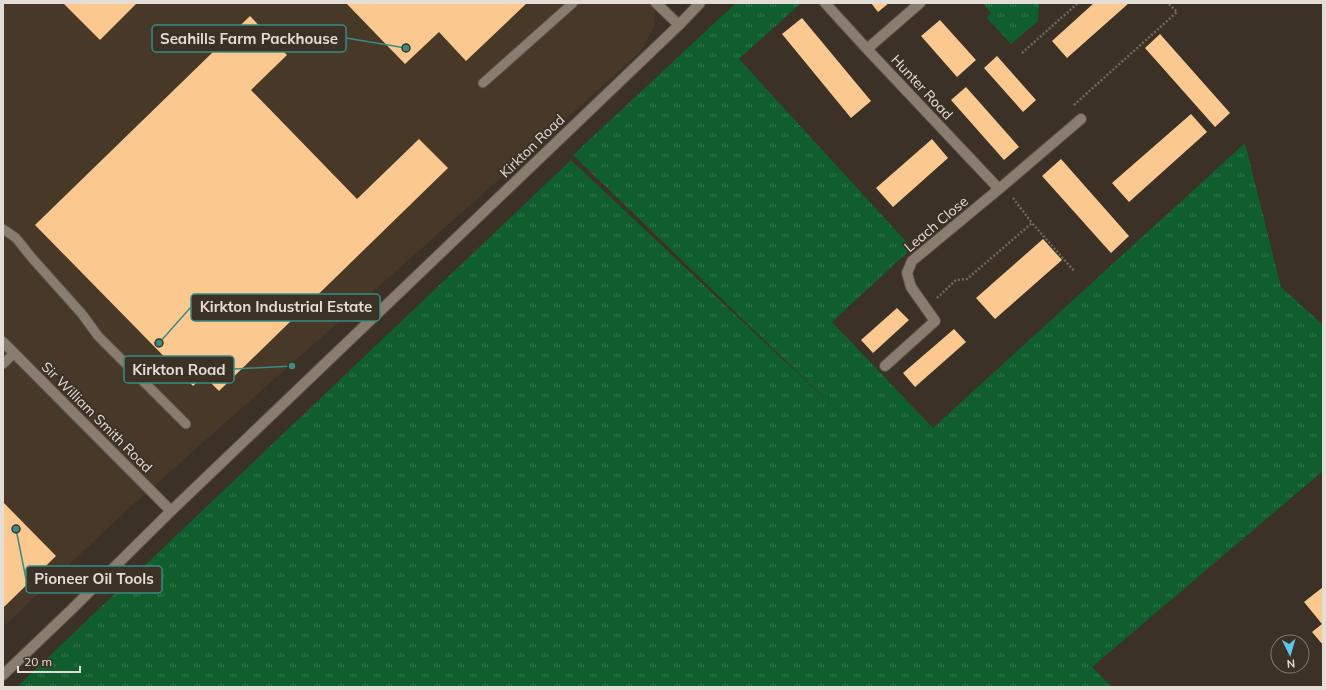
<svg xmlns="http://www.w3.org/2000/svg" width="1326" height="690" font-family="Mulish,sans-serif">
<defs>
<pattern id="grass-tufts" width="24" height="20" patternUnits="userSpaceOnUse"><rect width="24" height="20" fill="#105e2e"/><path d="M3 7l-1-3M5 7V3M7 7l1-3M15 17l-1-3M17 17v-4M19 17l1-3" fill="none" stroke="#33754c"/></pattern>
</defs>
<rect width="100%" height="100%" fill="#3b3126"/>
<path fill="#473827" d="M3 3H656L654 27 641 51 503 176 127 510 3 627Z"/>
<path fill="url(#grass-tufts)" d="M736 3H801L739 59 912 248 832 322 933 428 1245 143 1281 287 1323 325V471L1092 667 1112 687H17L571 160 845 418 573 155Z
M982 3H1039L1038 21 1011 44 987 18 991 13Z"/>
<path fill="#fbc890" d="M63 3H137L100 40Z
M346 3H527L466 61 439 32 405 64Z
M871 3H889L878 12Z
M1094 3H1129L1067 58 1052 41Z
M250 16 287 55 251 90 357 199 419 139 448 168 219 391 204 376 193 386 35 225Z
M802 18 871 101 851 118 782 34Z
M940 20 976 60 957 77 921 36Z
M1160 34 1230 113 1215 127 1145 48Z
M997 56 1036 100 1023 112 984 68Z
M966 87 1019 147 1004 160 951 100Z
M1191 114 1207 132 1129 202 1112 183Z
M932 139 948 158 893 207 876 188Z
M1061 159 1129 236 1111 253 1042 176Z
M1043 239 1062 260 995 319 976 298Z
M897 308 909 320 873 353 861 340Z
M954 329 966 342 915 387 903 373Z
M3 502 56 556 3 608Z
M1323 587V645L1312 632 1322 624 1304 602Z"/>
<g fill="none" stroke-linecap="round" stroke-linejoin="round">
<g stroke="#584f46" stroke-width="11">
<path id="service" d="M483 83 573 3
M3 229 16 238 32 258 82 314 98 336 186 424
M3 364 14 353"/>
</g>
<g stroke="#584f46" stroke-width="12">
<path id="minor" d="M656 3 679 25
M825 3 867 49 999 189
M867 49 920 3
M3 342 171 511
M885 366 935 321 911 287 907 273 912 261 999 189 1081 119"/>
</g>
<g stroke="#584f46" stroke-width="12">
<path id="tertiary" d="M3 675 71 610 171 511 679 25 700 3"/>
</g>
<path stroke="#71685e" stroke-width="2.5" stroke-dasharray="2 2" stroke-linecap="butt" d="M1022 53 1078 3
M1074 105 1177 12 1168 3
M1013 198 1032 223
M937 298 956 280 967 279 1032 223 1075 272"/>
<use href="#service" stroke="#897d70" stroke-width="9"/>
<use href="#minor" stroke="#897d70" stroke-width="10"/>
<use href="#tertiary" stroke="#897d70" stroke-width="10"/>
</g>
<g text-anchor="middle" stroke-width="4" stroke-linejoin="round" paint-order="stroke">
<g font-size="14" fill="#e4ddd6" stroke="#3b3126">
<text transform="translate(922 87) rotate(47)" y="5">Hunter Road</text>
<text transform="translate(532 146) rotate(-44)" y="5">Kirkton Road</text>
<text transform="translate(936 224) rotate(-40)" y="5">Leach Close</text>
<text transform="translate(97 417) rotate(45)" y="5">Sir William Smith Road</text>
</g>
</g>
<path fill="none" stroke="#3a8b83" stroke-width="1.5" d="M406 48L346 38M159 343L191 307M292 366L234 369M16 529L26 579"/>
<g fill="#3a8b83" stroke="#3b3126" stroke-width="1.5">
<circle cx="406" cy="48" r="4"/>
<circle cx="159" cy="343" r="4"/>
<circle cx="292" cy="366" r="4"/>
<circle cx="16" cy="529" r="4"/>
</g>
<g fill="#3b3126" stroke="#3a8b83" stroke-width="1.5">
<rect x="152" y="25" width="194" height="27" rx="4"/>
<rect x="191" y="294" width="189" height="27" rx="4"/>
<rect x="124" y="356" width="110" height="27" rx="4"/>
<rect x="26" y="566" width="136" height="27" rx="4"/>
</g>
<g font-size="15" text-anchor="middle" font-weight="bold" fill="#e4ddd6">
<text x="249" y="44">Seahills Farm Packhouse</text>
<text x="286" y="312">Kirkton Industrial Estate</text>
<text x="179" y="375">Kirkton Road</text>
<text x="94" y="584">Pioneer Oil Tools</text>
</g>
<rect width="1326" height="690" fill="none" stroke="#e4ddd6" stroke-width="8"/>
<g transform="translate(1290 654) rotate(175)"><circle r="19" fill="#3b3126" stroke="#7f766c"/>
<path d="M0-3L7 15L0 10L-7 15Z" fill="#5cc7e7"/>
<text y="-6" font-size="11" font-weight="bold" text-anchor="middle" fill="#e4ddd6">N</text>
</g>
<path d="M18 666v6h62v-6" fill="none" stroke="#e4ddd6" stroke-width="2"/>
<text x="24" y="666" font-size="12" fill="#e4ddd6" stroke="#3b3126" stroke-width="3" paint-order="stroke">20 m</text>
</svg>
